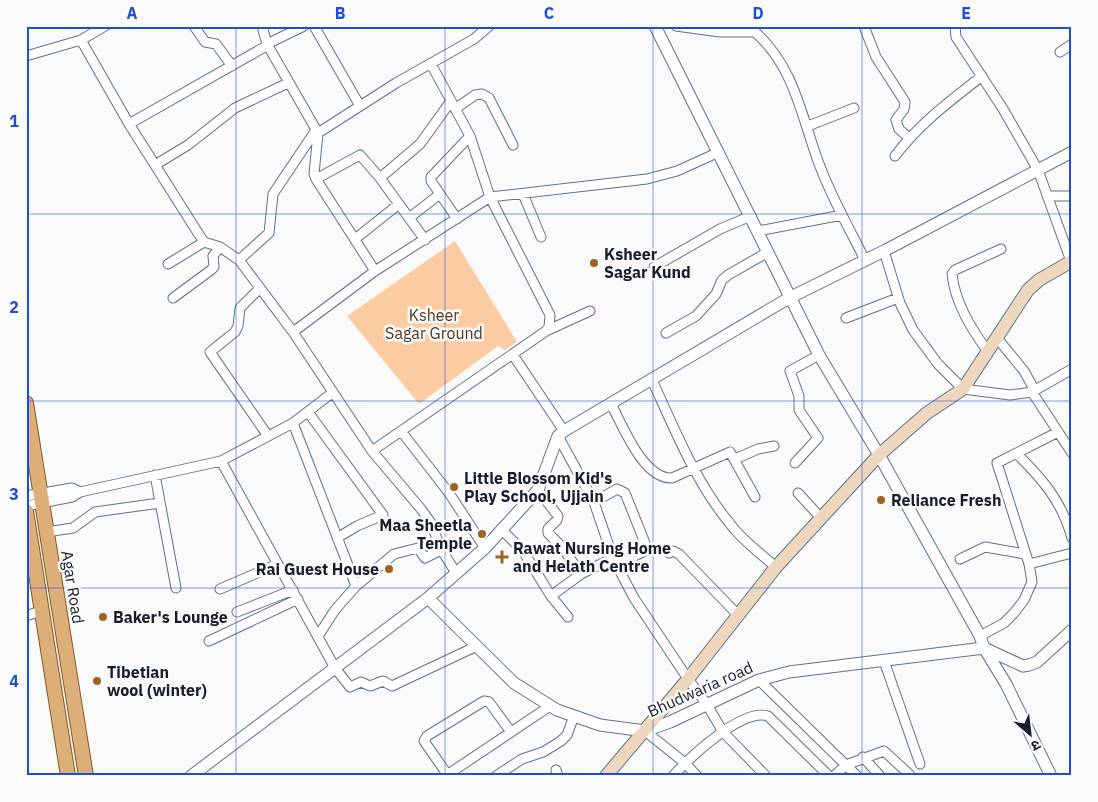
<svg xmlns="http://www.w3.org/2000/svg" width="1098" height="802" font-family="'IBM Plex Sans','Noto Sans Devanagari',sans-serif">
<rect width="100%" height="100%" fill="#f9faf9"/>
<path fill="#fbcca1" d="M455 241 517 342 505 350 498 346 419 404 347 316Z"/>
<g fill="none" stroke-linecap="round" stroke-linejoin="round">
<g stroke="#5e728c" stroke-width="11">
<path id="minor" d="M194 26 205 42 216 44 232 66
M262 26 267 44 318 133 314 174 316 179 375 271 293 332
M314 26 360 106
M676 26 720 32
M719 26 720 32H755C796 68 802 121 821 169 833 200 850 230 865 260
M955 26 956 37 1003 109 1038 170 1072 264
M865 29 876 57 905 102 904 109 896 120 899 129 909 138
M81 40 105 26
M267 44 304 26
M1060 52 1072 44
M26 56 81 40 129 124 198 233 204 242 220 247 239 260 293 332 372 451 421 509 431 523 441 549 456 573
M431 64 470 136 490 197 647 179 677 171 719 152
M455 109 475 95 482 94 489 98 513 145
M129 124 268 45
M808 126 854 108
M318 133 396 83 474 39 489 26
M895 156C919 124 950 101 982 76
M155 165 188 145 235 108 288 83
M380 178 420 144 451 101
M316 179 360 155 380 178 425 240
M523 194 541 237
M1047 196H1072
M409 218 440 194
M457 219 431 181V177L470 136
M758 231 842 215
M355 239 399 204
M884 251 900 303 913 330 938 364 963 389 1010 395 1032 392 1072 369
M239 260 269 233 273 194 316 130
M168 264 204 242
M654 267 720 229 751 216
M260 288 240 308 238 326 235 332 210 352 268 436
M173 298 211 270 214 267 213 256 220 247
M846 318 898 298
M546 331 590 311
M666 333 696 316 716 294 722 280 728 275 768 252
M997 338 1024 371 1034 389
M988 352C971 328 955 303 952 274L955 270 1001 249
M513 355 564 431
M652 380C675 430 696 483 731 525 743 541 761 554 776 567
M1032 392 1072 453
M611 404C623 426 643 479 672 478L730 452 755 497
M308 412 383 515 357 526 337 538
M293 423 356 586 335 610 318 636
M401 431 449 493 485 548
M558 436 594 502 613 558 634 598 688 679 706 703 723 732 766 776
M372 451 546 331 549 327 550 315 490 197 375 271
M1017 454C1042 479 1062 501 1072 538
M735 459 758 449 774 446
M221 461 335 668 350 687 361 682 370 686 383 681 392 686 477 646
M795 463 818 438 799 410V396L790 371 819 355
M155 475 176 588
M538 490 558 516 557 520 548 529V533L562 547 581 574
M80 492 221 461 293 423 332 393
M798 493 821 518
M26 496 72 488 80 492 72 497 26 506
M594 502 617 489 625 493 645 543 646 548 643 552 616 565
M501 529 523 551 551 596 581 574 613 558
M46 532 73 528 95 512 160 503
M669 553 673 551 679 554 738 615
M960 559 985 547 1025 554
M1029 564 1072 553
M356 586 394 554 418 548 425 558 441 550
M220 589 278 564
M551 596 568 617
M237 612 293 590
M26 616 43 610
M980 636 1004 623 1014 613 1024 600 1032 582 1029 564 997 463 1058 432
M209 641 298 599
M884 661 920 764
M759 680 857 776
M645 731 685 763 697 776
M511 732 489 702 484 701 427 736 424 741 447 774 450 773 550 706
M863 757 880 776
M556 770 558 776
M496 776 522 759 543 752 561 741 567 735 574 716
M673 776C690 757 742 708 768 716L829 776
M834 776 846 765 884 751 910 775"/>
</g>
<g stroke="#5e728c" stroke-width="13">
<path id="tertiary" d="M655 26 819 355 879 455 980 636 984 648 1006 684 1051 776
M428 598 514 683 557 710 600 725 645 731 670 722 759 680 789 672 984 648 1023 666 1029 665 1037 662 1072 630
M191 776 428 598 485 548 538 490 558 436 564 431 789 298 884 251 1072 152"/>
</g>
<g stroke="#5e728c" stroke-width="14">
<path id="secondary" d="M606 776 688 679 776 567 879 455 927 413 963 389 1028 290 1039 280 1072 261"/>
</g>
<g stroke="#885a23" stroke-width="16">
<path id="primary" d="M26 403 86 776
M26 511 68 776"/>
</g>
<use href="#minor" stroke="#fff" stroke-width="9"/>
<use href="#tertiary" stroke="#fff" stroke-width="11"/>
<use href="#secondary" stroke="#eed7bc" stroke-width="12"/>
<use href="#primary" stroke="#dcaf79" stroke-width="14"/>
</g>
<path fill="none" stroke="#1d4ed8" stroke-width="1" stroke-opacity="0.55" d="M236 26V776M445 26V776M653 26V776M862 26V776M26 214H1072M26 401H1072M26 588H1072"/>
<g fill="#9d6322" stroke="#f9faf9" stroke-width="2">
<circle cx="594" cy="263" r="5"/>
<circle cx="454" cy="487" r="5"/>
<circle cx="881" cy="500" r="5"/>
<circle cx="482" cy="534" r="5"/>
<path d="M499.5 549.5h5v5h5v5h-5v5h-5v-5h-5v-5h5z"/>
<circle cx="389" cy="569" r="5"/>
<circle cx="103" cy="617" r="5"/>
<circle cx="97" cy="681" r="5"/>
</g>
<g text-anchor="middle" stroke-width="5" stroke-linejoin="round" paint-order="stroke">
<g font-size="16" font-weight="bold" fill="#161e29" stroke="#f9faf9" text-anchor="start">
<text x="604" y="260">Ksheer<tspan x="604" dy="18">Sagar Kund</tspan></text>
<text x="464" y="484">Little Blossom Kid's<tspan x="464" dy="18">Play School, Ujjain</tspan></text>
<text x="891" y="506">Reliance Fresh</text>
<text x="472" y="531" text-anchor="end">Maa Sheetla<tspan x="472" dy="18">Temple</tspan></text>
<text x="513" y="554">Rawat Nursing Home<tspan x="513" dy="18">and Helath Centre</tspan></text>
<text x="379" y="575" text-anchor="end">Rai Guest House</text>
<text x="113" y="623">Baker's Lounge</text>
<text x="107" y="678">Tibetian<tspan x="107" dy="18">wool (winter)</tspan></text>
</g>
<g font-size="16" fill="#52371a" stroke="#f9faf9">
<text x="434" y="321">Ksheer<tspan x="434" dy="18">Sagar Ground</tspan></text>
</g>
<g font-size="16" fill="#161e29" stroke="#f9faf9">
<text transform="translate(73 587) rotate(81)" y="6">Agar Road</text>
<text transform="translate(700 689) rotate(-24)" y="6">Bhudwaria road</text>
</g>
</g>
<rect width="1098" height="802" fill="none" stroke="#f9faf9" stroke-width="55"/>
<g transform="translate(1030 734) rotate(152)" stroke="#f9faf9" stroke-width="4" paint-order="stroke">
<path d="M0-4L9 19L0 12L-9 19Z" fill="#161e29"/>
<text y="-8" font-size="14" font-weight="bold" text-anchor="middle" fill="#161e29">उ</text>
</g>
<rect x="28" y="28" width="1042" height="746" fill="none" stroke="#1d4ed8" stroke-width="2"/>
<g font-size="16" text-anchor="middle" font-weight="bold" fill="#1d4ed8">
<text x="132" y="19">A</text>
<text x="340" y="19">B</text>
<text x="549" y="19">C</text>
<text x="758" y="19">D</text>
<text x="966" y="19">E</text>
<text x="14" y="127">1</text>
<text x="14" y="313">2</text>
<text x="14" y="500">3</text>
<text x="14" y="687">4</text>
</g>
</svg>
